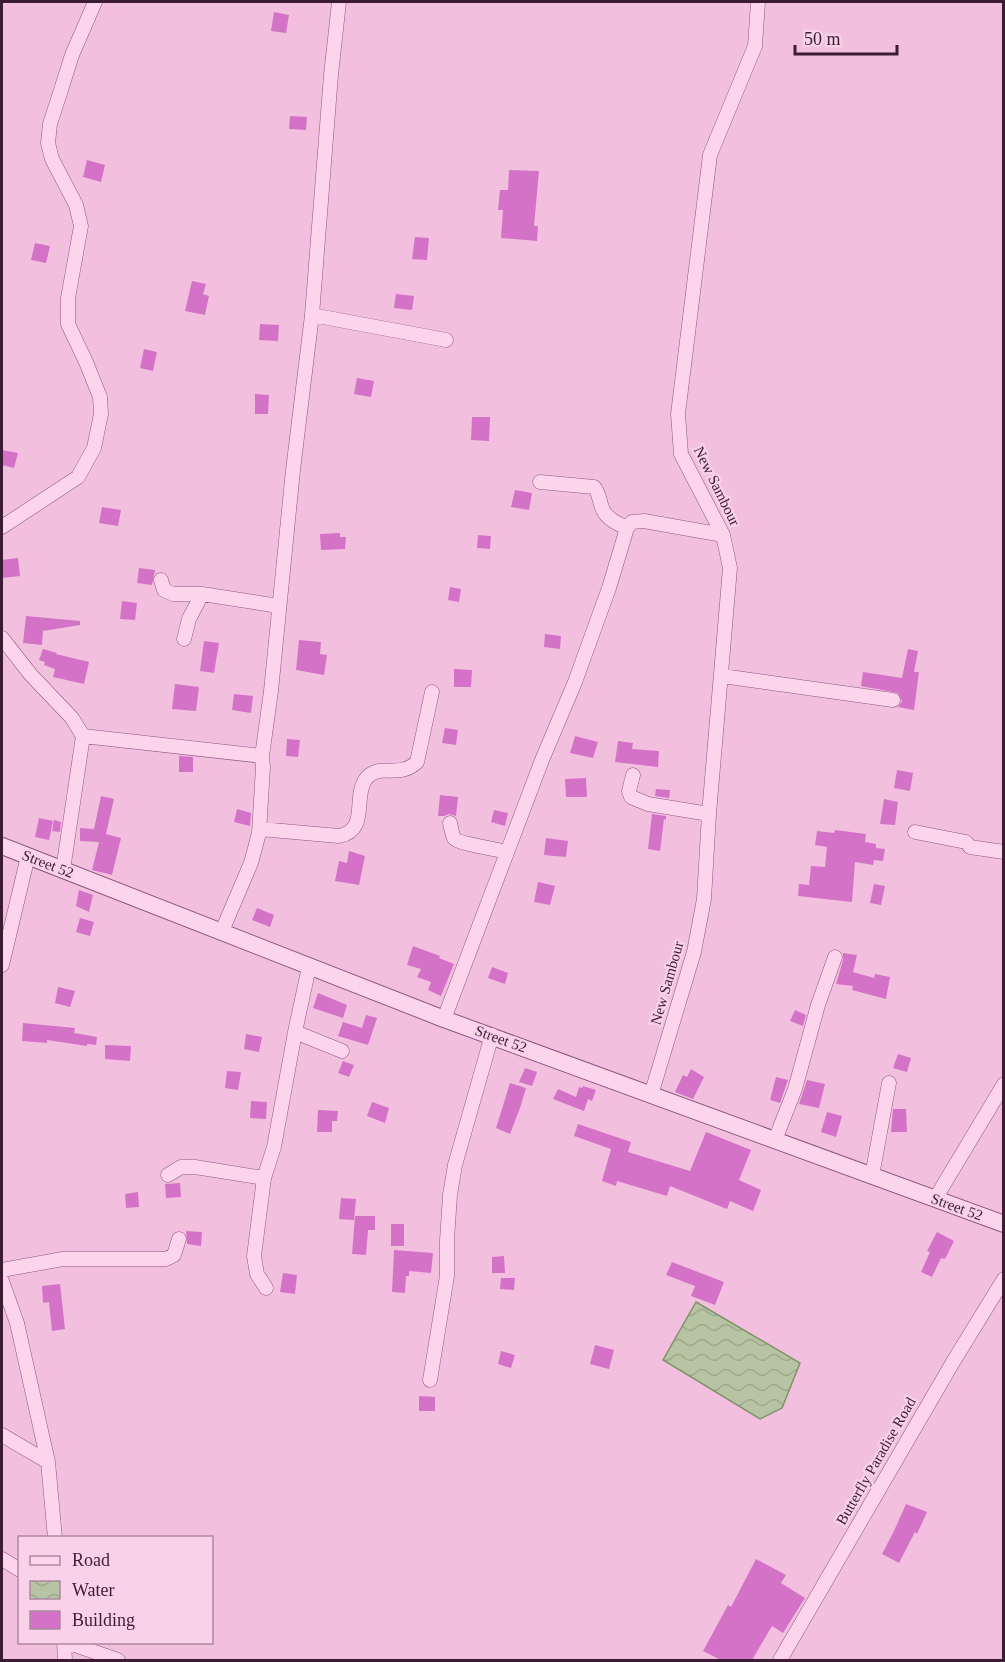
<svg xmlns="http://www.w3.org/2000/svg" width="1005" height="1662" font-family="'Times New Roman',serif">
<defs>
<pattern id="water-waves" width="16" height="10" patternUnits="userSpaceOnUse" patternTransform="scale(1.5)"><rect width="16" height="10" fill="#b7c4a3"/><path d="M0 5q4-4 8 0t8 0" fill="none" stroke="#9ea88d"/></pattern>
</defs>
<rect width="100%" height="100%" fill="#f2c0de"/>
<path fill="url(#water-waves)" stroke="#809369" stroke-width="1.5" d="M696 1302 800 1363 782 1408 760 1419 663 1360Z"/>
<path fill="#d472c8" d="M274 12 289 15 286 33 271 31Z
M290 116 307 117 306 130 289 129Z
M87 160 105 165 101 182 83 177Z
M509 170 539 171 534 226H538L537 241 501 238 503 210H498L500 190H508Z
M415 237 429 238 427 260 412 259Z
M35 243 50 246 46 263 31 260Z
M192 281 206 284 203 294 209 296 205 315 185 311Z
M396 294 414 296 412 310 394 308Z
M260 324 279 325 278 341 259 340Z
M144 349 157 352 153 371 140 368Z
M357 378 374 381 371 397 354 394Z
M255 394 269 395 268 414H255Z
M472 417H490L489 441 471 440Z
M2 450 18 453 14 468 2 465Z
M515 490 532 493 529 510 511 507Z
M102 507 121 510 118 526 99 523Z
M340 533V537H346L345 549 321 550 320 534Z
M478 535 491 536 490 549 477 548Z
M18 558 20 576 2 578V560Z
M139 568 155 570 152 585 137 583Z
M450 587 461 589 459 602 448 600Z
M122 601 137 603 135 620 120 619Z
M26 616 80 621V625L43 631 42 645 23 643Z
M545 634 561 636 560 649 544 647Z
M299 640 321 642 320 654 327 655 324 675 296 670Z
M204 641 219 643 214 673 200 671Z
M43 649 57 653 56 654 89 662 84 684 53 677 55 669 44 665 45 662 39 660Z
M908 649 918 651 914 672H919L914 710 898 707 902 701 898 693 861 686 863 672 902 678Z
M454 669 472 670 471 687H454Z
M175 684 199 687 196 711 172 709Z
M234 694 253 696 251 713 232 710Z
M445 728 458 730 456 745 442 743Z
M575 736 598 742 593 758 570 753Z
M287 739 300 740 298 757 286 756Z
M618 741 633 743 632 749 659 751 658 767 615 762Z
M179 756 193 757V772H179Z
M897 770 913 773 910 791 894 788Z
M586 778 587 797H566L565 779Z
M656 789 670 790 669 798 655 796Z
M440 795 458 797 456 816 449 814 444 816H438Z
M101 796 114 799 106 834 121 838 112 875 92 870 99 842 80 841V828L94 829Z
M884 799 898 802 895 825 880 824Z
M237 809 251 813 250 826 234 822Z
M494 810 508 813 505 826 491 822Z
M652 814 666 816V820L664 819 660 851 648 849Z
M39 818 53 821 49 840 35 837Z
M54 820 61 822 60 832 52 831Z
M835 830 866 834 865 842 876 844V848L885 849 883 861 874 860 873 865 855 862 852 902 798 896 799 884 809 885 811 866 825 867 827 847 815 845 817 831 834 833Z
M546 838 568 841 566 857 544 855Z
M349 851 365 856 359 885 335 881 339 861 347 863Z
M538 882 555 886 550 905 534 902Z
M874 884 885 886 881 905 870 903Z
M79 890 93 895 89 912 76 906Z
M257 908 274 915 270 927 252 920Z
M80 918 94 922 90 936 76 932Z
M413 946 440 956 439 958 454 964 441 996 428 990 431 982 417 977 421 969 407 965Z
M843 953 857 955 853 972 874 978 875 974 890 977 886 999 852 990 853 986 836 984 843 960Z
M492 967 508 973 505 984 488 978Z
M58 987 75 991 70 1007 55 1003Z
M318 993 347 1005 343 1018 313 1008Z
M795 1010 806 1015 803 1026 790 1021Z
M366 1015 377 1018 368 1045 338 1036 343 1022 362 1028Z
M23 1023 75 1028 74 1033 97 1037 96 1045 87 1044V1046L47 1040V1043L22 1041Z
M246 1034 262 1037 259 1052 244 1049Z
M105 1045 131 1046 130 1061 105 1059Z
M898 1054 911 1058 907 1072 893 1068Z
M343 1061 354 1065 349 1077 338 1073Z
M525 1068 537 1072 532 1086 519 1082Z
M691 1069 704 1077 693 1099 675 1092 683 1075 687 1077Z
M227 1071 241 1072 238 1090 225 1088Z
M776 1077 788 1080 780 1103 770 1100Z
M807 1080 825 1084 819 1108 799 1104Z
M510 1083 526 1088 520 1108 510 1134 496 1128Z
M583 1086 596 1090 592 1101 588 1099 584 1111 553 1099 558 1089 576 1097 579 1087 582 1088Z
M251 1101 267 1102 266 1119 250 1118Z
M372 1102 389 1108 385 1123 367 1116Z
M893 1109H906L907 1132H891Z
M318 1110 338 1111 337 1121H332V1132H317Z
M827 1112 842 1116 836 1137 821 1132Z
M578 1124 631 1142 628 1152 690 1171 706 1132 751 1150 739 1180 761 1190 753 1211 730 1201 727 1209 670 1186 667 1196 617 1181 616 1186 602 1181 611 1149 574 1136Z
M180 1183 181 1197 166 1198 165 1184Z
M138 1192 139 1207 126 1208 125 1194Z
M341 1198 356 1199 354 1220 339 1219Z
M355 1216H375V1230H368L366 1255 352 1254Z
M391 1224H404V1246H391Z
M186 1231 202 1232 201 1246 187 1244Z
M937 1232 954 1241 945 1259 941 1258 932 1277 921 1272 930 1252 927 1251Z
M394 1250 433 1253 431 1273 409 1271V1276H406L405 1293 392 1292Z
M504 1256 505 1273H492V1257Z
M672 1262 724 1282 715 1305 691 1296 695 1286 666 1275Z
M283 1273 297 1275 295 1294 280 1292Z
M501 1278H515L514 1290 500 1289Z
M60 1284 65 1329 52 1331 49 1302 43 1303 42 1286Z
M595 1345 614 1350 609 1369 590 1364Z
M501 1351 515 1355 511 1368 498 1364Z
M419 1396 435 1397V1411H419Z
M906 1504 927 1512 917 1534 915 1532 899 1563 882 1554 894 1531Z
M756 1559 786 1575 781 1583 805 1598 783 1633 772 1626 752 1660H721L703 1651 728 1605 731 1607Z"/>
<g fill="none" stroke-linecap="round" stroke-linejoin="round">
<g stroke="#8e5680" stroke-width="15">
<path id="minor" d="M312 315 446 340
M540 482 594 487C600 494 599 502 603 510 607 519 618 524 627 528
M2 527 78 477 94 448 101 414 100 397 86 362 68 324V298L81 226 76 205 52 159 48 143 50 124 61 90 72 55 95 2
M161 580 164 590 173 594H202L279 606
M2 638 31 675 72 718 83 736 63 870
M184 639 189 619 202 594
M722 676 893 700
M83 736 262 756
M633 775 629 791 631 797 648 804 709 814
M450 823C451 827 452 834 454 838 458 844 497 849 507 852
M260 829 339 836C369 830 353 799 365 780 378 761 398 780 417 762L432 692
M915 832 966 842 970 847 1004 852
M222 931 251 863 259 833 263 767 262 756 271 691 293 470 312 315 331 75 339 2
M2 965 28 856
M444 1019 542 760 575 682 609 588 627 528 632 522 644 521 723 535
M295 1032 342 1051
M651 1095 694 952 704 899 709 814 730 568 723 535 681 454 678 414 710 155 755 46 758 2
M775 1140 795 1089 818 1005 835 957
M168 1175 181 1167H195L264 1178
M872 1176 889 1083
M935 1199 1004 1084
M2 1270 63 1259H166L174 1255 179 1239
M2 1281 17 1323 48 1462 55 1538
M266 1288 257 1274 254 1256 264 1178 274 1147 295 1032 309 967
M430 1380 447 1276V1240L450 1195 455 1165 492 1035
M2 1435 48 1462
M2 1559 20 1570
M64 1642 65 1660
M66 1642 118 1660
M780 1660 953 1362 1004 1279"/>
</g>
<g stroke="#8e5680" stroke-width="18">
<path id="tertiary" d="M2 846 444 1019 1004 1224"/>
</g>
<use href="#minor" stroke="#fcd4ec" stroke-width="14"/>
<use href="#tertiary" stroke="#fcd4ec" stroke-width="16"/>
</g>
<g text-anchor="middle" stroke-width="4.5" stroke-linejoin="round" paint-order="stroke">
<g font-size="15" fill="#3c1c35" stroke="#f9d1e8">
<text transform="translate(717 486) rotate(64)" y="5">New Sambour</text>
<text transform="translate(48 864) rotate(21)" y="5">Street 52</text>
<text transform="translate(667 983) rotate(-74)" y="5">New Sambour</text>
<text transform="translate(501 1039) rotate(20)" y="5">Street 52</text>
<text transform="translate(957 1207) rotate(20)" y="5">Street 52</text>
<text transform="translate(876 1461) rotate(-60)" y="5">Butterfly Paradise Road</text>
</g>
</g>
<rect width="1005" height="1662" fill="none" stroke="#3c1c35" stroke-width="6"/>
<rect x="18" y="1536" width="195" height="108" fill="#f9d1e8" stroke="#ad89a0" stroke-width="1.5"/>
<rect x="30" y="1556" width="30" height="9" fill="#fcd4ec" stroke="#ad89a0" stroke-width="1.5"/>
<text x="72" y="1566" font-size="18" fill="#3c1c35">Road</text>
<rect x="30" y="1581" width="30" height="18" fill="url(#water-waves)" stroke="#ad89a0" stroke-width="1.5"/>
<text x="72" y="1596" font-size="18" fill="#3c1c35">Water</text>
<rect x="30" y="1611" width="30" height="18" fill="#d472c8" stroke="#ad89a0" stroke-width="1.5"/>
<text x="72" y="1626" font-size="18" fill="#3c1c35">Building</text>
<path d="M795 45v9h102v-9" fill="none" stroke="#3c1c35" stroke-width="3"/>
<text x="804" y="45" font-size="18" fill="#3c1c35" stroke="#f9d1e8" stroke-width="4.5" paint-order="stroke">50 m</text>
</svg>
